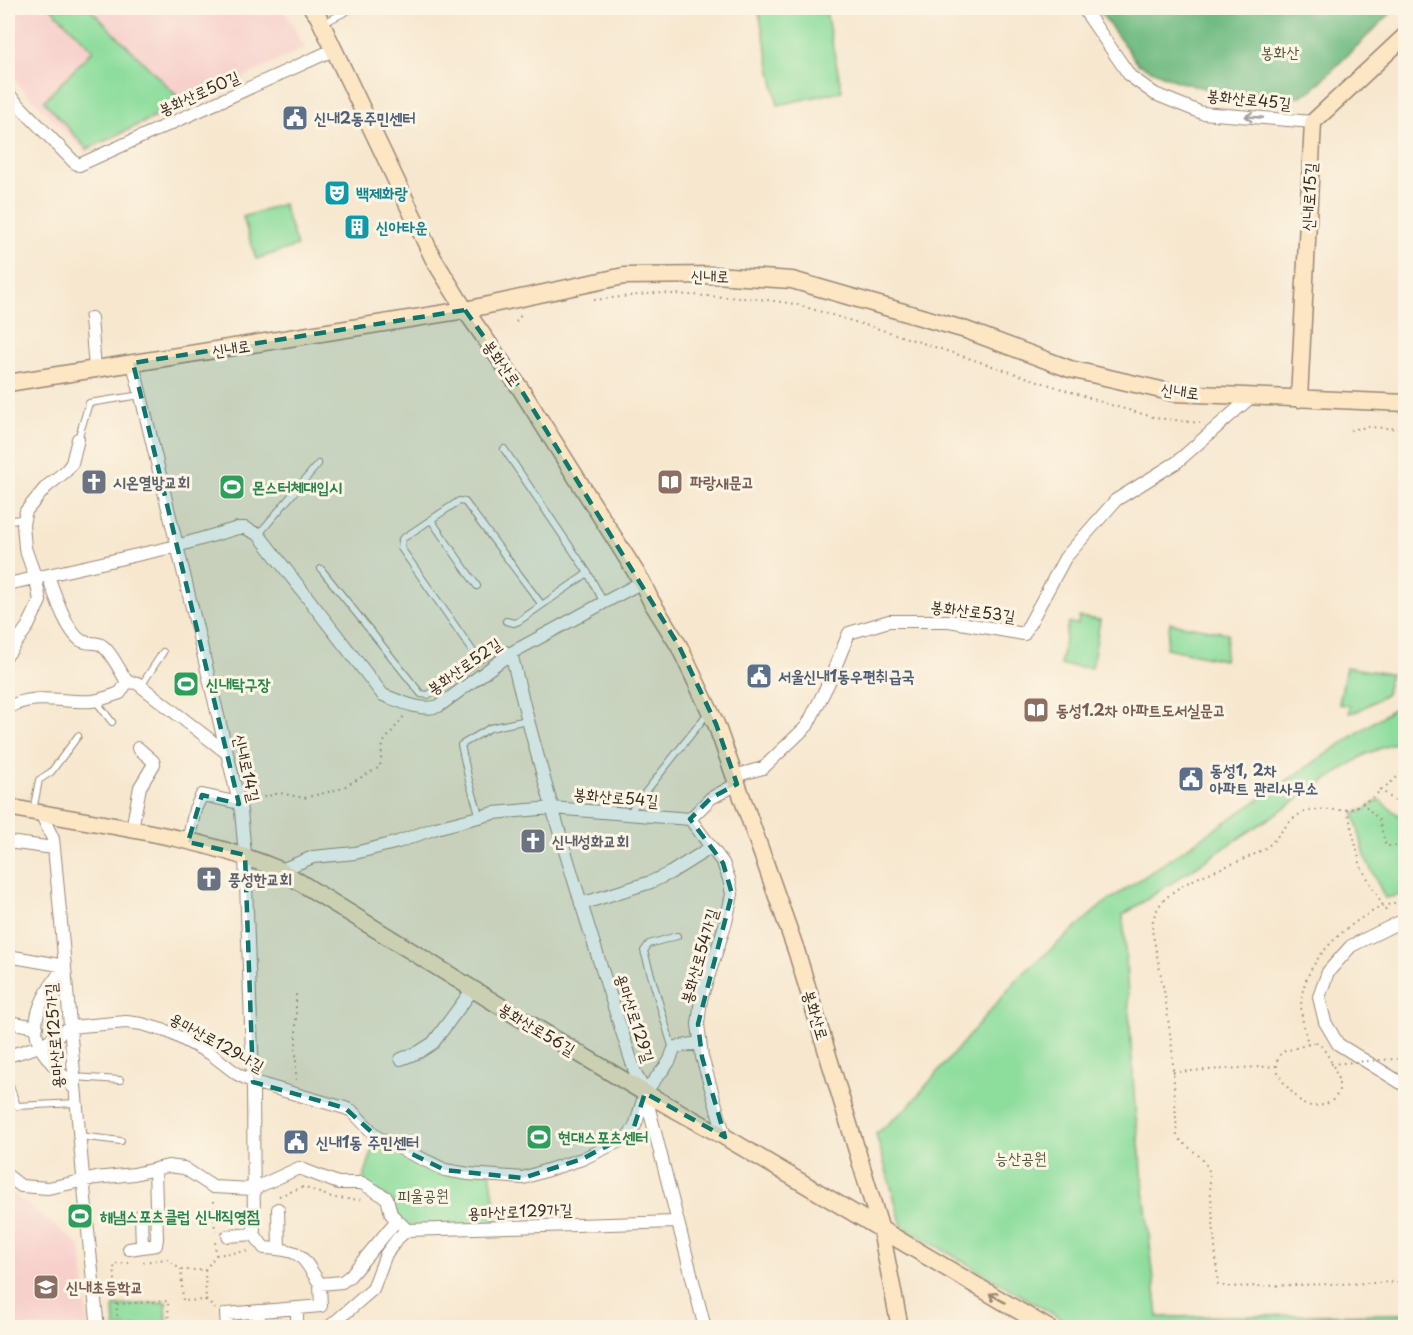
<svg xmlns="http://www.w3.org/2000/svg" width="1413" height="1335" font-family="'Playpen Sans','Poor Story',sans-serif">
<rect width="100%" height="100%" fill="#fcf5e5"/>
<filter id="ink" filterUnits="userSpaceOnUse"><feTurbulence type="fractalNoise" baseFrequency=".0167" numOctaves="2"/><feDisplacementMap in="SourceGraphic" scale="12" xChannelSelector="R" yChannelSelector="G"/><feConvolveMatrix kernelMatrix="1 2 1 2 8 2 1 2 1" color-interpolation-filters="sRGB"/></filter>
<filter id="wash" filterUnits="userSpaceOnUse"><feTurbulence type="fractalNoise" baseFrequency=".008" numOctaves="4" result="noise"/><feDisplacementMap in="SourceGraphic" scale="24" xChannelSelector="R" yChannelSelector="G"/><feGaussianBlur stdDeviation="1.35" result="paint"/><feColorMatrix in="noise" values="0 0 0 0 0 0 0 0 0 0 0 0 0 0 0 0 0 1.4 0 .05"/><feComposite in="paint" operator="in"/></filter>
<g filter="url(#wash)">
<rect width="100%" height="100%" fill="#f7e7cf"/>
<path fill="#f7d0cb" d="M22 8H280L288 16 305 48 86 153 8 74V22Z
M8 1190 81 1246 88 1327H8Z"/>
<path fill="#8ddd9d" stroke="#64845e" stroke-width="1.5" d="M51 8H89L184 103 87 149 44 101 93 50Z
M758 8H825L842 91 778 105Z
M283 204 297 246 256 259 243 217Z
M1079 617 1100 620 1092 668 1060 665 1068 623 1078 624Z
M1170 623 1228 633 1224 660 1166 648Z
M1346 667 1390 674 1386 694 1358 711 1349 713 1350 706 1339 704Z
M1405 701V739L1366 754 1123 915 1135 1108 1158 1317 1405 1314V1327H1075L902 1226 876 1134 908 1107 1019 977 1102 905Z
M1379 800 1405 820V894L1385 898 1366 859 1354 814 1366 809Z
M377 1137 443 1167 490 1170 498 1228 407 1230 387 1198 362 1183Z
M166 1302 167 1327H115L114 1306Z"/>
<path fill="#72bc84" stroke="#567351" stroke-width="1.5" d="M1097 8H1396L1312 90 1298 97 1223 93 1176 81 1138 64Z"/>
</g>
<g filter="url(#ink)">
<g fill="none" stroke-linecap="round" stroke-linejoin="round">
<g stroke="#998876" stroke-width="8">
<path id="lane" d="M322 24 353 8
M78 439 89 403 141 395
M504 449 588 573 604 603
M8 520 23 519
M431 520 477 586
M259 534 318 464
M321 569 421 694 428 695 493 651 506 649 510 652
M506 621 514 623 519 621 588 573
M479 660 401 548 402 539 459 501 465 502 542 605
M141 686 163 652
M96 701 112 722
M33 811 39 780 51 772 78 736
M629 813 708 713
M480 817 469 781 461 745 490 728 527 720
M673 1050 644 951 649 944 677 936
M74 1077 120 1080
M8 1080 17 1106 76 1103
M79 1136 121 1141"/>
</g>
<g stroke="#998876" stroke-width="14">
<path id="street" d="M1083 8 1130 76 1155 94 1202 113 1313 122
M8 94 74 162 79 165 333 50
M91 318 95 369
M133 363 241 811 245 855 253 1082 254 1234 264 1248C303 1250 300 1254 320 1284L342 1282 350 1276 397 1220
M48 576C55 594 65 628 80 640 86 644 92 642 99 644 109 647 121 673 127 682
M8 584 177 546 238 528H245L259 535 383 695C399 701 422 712 439 706L511 653 642 582
M511 653C545 795 590 933 635 1072L645 1093 705 1328
M8 654 28 626 40 601 36 579 25 548 23 524 26 511 46 487 66 471 72 463 78 439
M8 708C33 692 63 703 92 701 101 700 111 696 120 693L127 682 137 683 227 753
M734 776 763 768 807 726 829 682 849 633 889 621H949L1024 634 1065 558 1116 500 1177 462 1251 397
M41 813 53 839 54 848C70 1008 80 1168 98 1328
M690 819 723 863 729 879 732 894 726 922 701 999 698 1024 702 1057 725 1137
M132 829 140 787 154 764 153 761 138 748
M8 842 54 848
M188 842 195 809 202 795 239 803
M281 870 313 857 355 853 398 842 436 828 494 813 552 808 690 819 711 798 737 784
M581 904 651 882 670 873 710 848
M1406 919 1351 946 1328 972 1319 997 1325 1022 1338 1044 1406 1086
M8 956 65 966C48 988 26 1018 41 1048 49 1063 64 1076 75 1089
M8 1022 37 1027
M8 1056 40 1046 70 1027 126 1022 142 1024 169 1032 211 1054 237 1074 253 1082 345 1108 352 1111 377 1137 445 1170 469 1174 523 1178 582 1159 626 1138C639 1127 638 1110 645 1095 650 1082 663 1072 670 1060 672 1055 672 1051 676 1047L699 1043
M401 1059 419 1052 433 1043 473 989
M8 1176 21 1186 48 1188 96 1178 134 1174 168 1166 184 1168 213 1187 253 1189 299 1168 338 1183H362L387 1198 391 1214 407 1230 677 1222
M278 1209 279 1249
M141 1215 142 1247
M228 1236 254 1234
M129 1249 156 1245 157 1239 155 1169
M297 1308V1328
M259 1311V1328
M227 1328 226 1314 321 1306 320 1284
M328 1328 373 1289 386 1254 398 1238 407 1230"/>
</g>
<g stroke="#998876" stroke-width="19">
<path id="secondary" d="M312 8 318 16 433 258 465 310 520 388 642 582 651 601 679 646 716 724 796 950 881 1230 900 1328
M8 383 465 310 624 276 714 275 792 280 966 330 1070 369 1174 393 1406 403
M1299 399 1313 122 1406 35
M8 807C99 825 194 834 280 870L505 1009 645 1093 725 1137 1048 1328"/>
</g>
<path stroke="#998876" stroke-width="2" stroke-dasharray="1.5 4.5" stroke-linecap="butt" d="M594 300 656 293 760 299 795 304 892 333 1114 406 1157 418 1200 423
M516 322 521 315
M1350 430 1368 427 1406 429
M1406 770C1391 781 1367 805 1350 809 1334 812 1315 806 1300 814 1287 821 1279 837 1268 846 1235 871 1152 878 1152 930L1165 996 1172 1048 1177 1136C1187 1149 1203 1154 1209 1171L1218 1284 1227 1287 1406 1282
M1380 789 1406 810
M252 800 280 793 304 798 340 789 380 767 383 743 404 716
M1362 802 1379 820 1386 846H1398L1401 849 1400 873 1402 877H1406
M1347 809 1361 867 1388 914
M1316 1042C1325 1046 1341 1078 1339 1089 1336 1105 1316 1109 1303 1104 1291 1090 1266 1071 1282 1052Z
M1308 1045C1305 1029 1299 1013 1302 995 1308 959 1343 927 1375 910 1384 905 1395 903 1406 900
M1173 1072 1277 1066
M296 1080V990
M279 1196 303 1187 334 1198 363 1200
M213 1201 215 1232
M216 1255 249 1251
M143 1262 167 1259 181 1270
M205 1270 216 1255 215 1241
M206 1300 183 1301 181 1270H205L206 1300 215 1309
M117 1304 168 1301 169 1328
M118 1328 114 1264 129 1263"/>
<use href="#lane" stroke="#fff" stroke-width="6"/>
<use href="#street" stroke="#fff" stroke-width="12"/>
<use href="#secondary" stroke="#fce6c4" stroke-width="16"/>
<path stroke="#998876" stroke-width="2" stroke-dasharray="1.5 4.5" stroke-linecap="butt" d="M1331 1064 1406 1058"/>
</g>
<defs><path id="oneway-shaft" d="M-6 0H5M1.5-3L5.5 0L1.5 3" fill="none" stroke-width="1.6" stroke-linecap="round" stroke-linejoin="round" transform="scale(1.5)"/></defs>
<use stroke="#a79f9a" href="#oneway-shaft" transform="translate(1254 117) rotate(-175)"/>
<use stroke="#9c8871" href="#oneway-shaft" transform="translate(997 1298) rotate(-150)"/>
</g>
<path fill="#0f766e" fill-opacity="0.2" stroke="#0f766e" stroke-width="4.5" stroke-dasharray="12 8" stroke-linejoin="round" d="M465 310 520 388 679 646 716 724 737 784 711 798 690 819 723 863 732 894 698 1024 702 1057 725 1137 645 1093 632 1133 582 1159 523 1178 445 1170 377 1137 345 1108 253 1082 245 855 188 842 202 795 239 804 133 363Z"/>
<defs>
<g id="civic-square" transform="scale(1.35)"><rect x="-9" y="-9" width="18" height="18" rx="4" fill="#5c6f8a" stroke="#fcf5e5"/><path d="M-.6-6.5H3V-4.5H.6V-3L4-1V1h2V6H-6V1h2V-1L-.6-3ZM-1.2 2.5V6h2.4V2.5Z" fill="#fff"/></g>
<g id="theatre-square" transform="scale(1.35)"><rect x="-9" y="-9" width="18" height="18" rx="4" fill="#0f9aa8" stroke="#fcf5e5"/><path d="M-5-5.5Q0-4 5-5.5V0Q5 5 0 6Q-5 5-5 0ZM-3.3-2.5H-1v1.5H-3.3ZM1-2.5H3.3v1.5H1ZM-2.8 1Q0 5.5 2.8 1Z" fill="#fff"/></g>
<g id="building-square" transform="scale(1.35)"><rect x="-9" y="-9" width="18" height="18" rx="4" fill="#0f9aa8" stroke="#fcf5e5"/><path d="M-4-6H4V6H1V3H-1V6H-4ZM-2.5-4.3h1.7v1.8h-1.7ZM.8-4.3h1.7v1.8H.8ZM-2.5-1h1.7V.8h-1.7ZM.8-1h1.7V.8H.8Z" fill="#fff"/></g>
<g id="church-square" transform="scale(1.35)"><rect x="-9" y="-9" width="18" height="18" rx="4" fill="#6b7280" stroke="#fcf5e5"/><path d="M-1.2-6h2.4v3.5h3.3v2.4h-3.3V6h-2.4V-.1h-3.3v-2.4h3.3Z" fill="#fff"/></g>
<g id="library-square" transform="scale(1.35)"><rect x="-9" y="-9" width="18" height="18" rx="4" fill="#8d6e63" stroke="#fcf5e5"/><path d="M-6-4Q-3-5.5-.7-3.5V5Q-3 3-6 4ZM6-4Q3-5.5 .7-3.5V5Q3 3 6 4Z" fill="#fff"/></g>
<g id="stadium-square" transform="scale(1.35)"><rect x="-9" y="-9" width="18" height="18" rx="4" fill="#2e9e5b" stroke="#fcf5e5"/><path d="M0-5a6.5 5 0 1 0 0 10a6.5 5 0 1 0 0-10ZM-3.5-1.8h7v3.6h-7Z" fill="#fff"/></g>
<g id="school-square" transform="scale(1.35)"><rect x="-9" y="-9" width="18" height="18" rx="4" fill="#8d6e63" stroke="#fcf5e5"/><path d="M0-5L7-2L0 1L-7-2ZM-4 1L0 2.5L4 1V4Q0 6-4 4Z" fill="#fff"/></g>
</defs>
<g fill-rule="evenodd">
<use href="#civic-square" x="295" y="118"/>
<use href="#theatre-square" x="337" y="193"/>
<use href="#building-square" x="357" y="227"/>
<use href="#church-square" x="94" y="482"/>
<use href="#library-square" x="670" y="482"/>
<use href="#stadium-square" x="232" y="487"/>
<use href="#civic-square" x="759" y="676"/>
<use href="#stadium-square" x="186" y="684"/>
<use href="#library-square" x="1036" y="710"/>
<use href="#civic-square" x="1191" y="779"/>
<use href="#church-square" x="533" y="841"/>
<use href="#church-square" x="209" y="879"/>
<use href="#stadium-square" x="539" y="1137"/>
<use href="#civic-square" x="296" y="1142"/>
<use href="#stadium-square" x="80" y="1216"/>
<use href="#school-square" x="46" y="1287"/>
</g>
<g text-anchor="middle" stroke-width="6" stroke-linejoin="round" paint-order="stroke">
<g font-size="16" fill="#50573e" stroke="#fcf5e5">
<text x="1280" y="58">봉화산</text>
<text x="1021" y="1164">능산공원</text>
<text x="423" y="1201">피울공원</text>
</g>
<g font-size="16" fill="#3b2a1e" stroke="#fcf5e5">
<text transform="translate(199 93) rotate(-24)" y="6">봉화산로50길</text>
<text transform="translate(1249 99) rotate(6)" y="6">봉화산로45길</text>
<text transform="translate(1309 197) rotate(-87)" y="6">신내로15길</text>
<text transform="translate(710 276) rotate(1)" y="6">신내로</text>
<text transform="translate(231 348) rotate(-9)" y="6">신내로</text>
<text transform="translate(502 363) rotate(55)" y="6">봉화산로</text>
<text transform="translate(1180 391) rotate(7)" y="6">신내로</text>
<text transform="translate(973 611) rotate(7)" y="6">봉화산로53길</text>
<text transform="translate(464 666) rotate(-35)" y="6">봉화산로52길</text>
<text transform="translate(247 768) rotate(77)" y="6">신내로14길</text>
<text transform="translate(616 797) rotate(5)" y="6">봉화산로54길</text>
<text transform="translate(699 956) rotate(-74)" y="6">봉화산로54가길</text>
<text transform="translate(816 1015) rotate(73)" y="6">봉화산로</text>
<text transform="translate(635 1018) rotate(72)" y="6">용마산로129길</text>
<text transform="translate(537 1029) rotate(31)" y="6">봉화산로56길</text>
<text transform="translate(54 1036) rotate(-94)" y="6">용마산로125가길</text>
<text transform="translate(217 1042) rotate(29)" y="6">용마산로129나길</text>
<text transform="translate(520 1211) rotate(-2)" y="6">용마산로129가길</text>
</g>
<g font-size="16" font-weight="bold" fill="#4e5e75" stroke="#fcf5e5" text-anchor="start">
<text x="314" y="124">신내2동주민센터</text>
<text x="778" y="682">서울신내1동우편취급국</text>
<text x="1210" y="776">동성1, 2차<tspan x="1210" dy="18">아파트 관리사무소</tspan></text>
<text x="316" y="1148">신내1동 주민센터</text>
</g>
<g font-size="16" font-weight="bold" fill="#0d838f" stroke="#fcf5e5" text-anchor="start">
<text x="356" y="199">백제화랑</text>
<text x="376" y="233">신아타운</text>
</g>
<g font-size="16" font-weight="bold" fill="#5b616d" stroke="#fcf5e5" text-anchor="start">
<text x="113" y="488">시온열방교회</text>
<text x="552" y="847">신내성화교회</text>
<text x="228" y="885">풍성한교회</text>
</g>
<g font-size="16" font-weight="bold" fill="#785e54" stroke="#fcf5e5" text-anchor="start">
<text x="690" y="488">파랑새문고</text>
<text x="1056" y="716">동성1.2차 아파트도서실문고</text>
<text x="66" y="1293">신내초등학교</text>
</g>
<g font-size="16" font-weight="bold" fill="#27864d" stroke="#fcf5e5" text-anchor="start">
<text x="252" y="493">몬스터체대입시</text>
<text x="206" y="690">신내탁구장</text>
<text x="558" y="1143">현대스포츠센터</text>
<text x="100" y="1222">해냄스포츠클럽 신내직영점</text>
</g>
</g>
<rect width="1413" height="1335" fill="none" stroke="#fcf5e5" stroke-width="30"/>
</svg>
